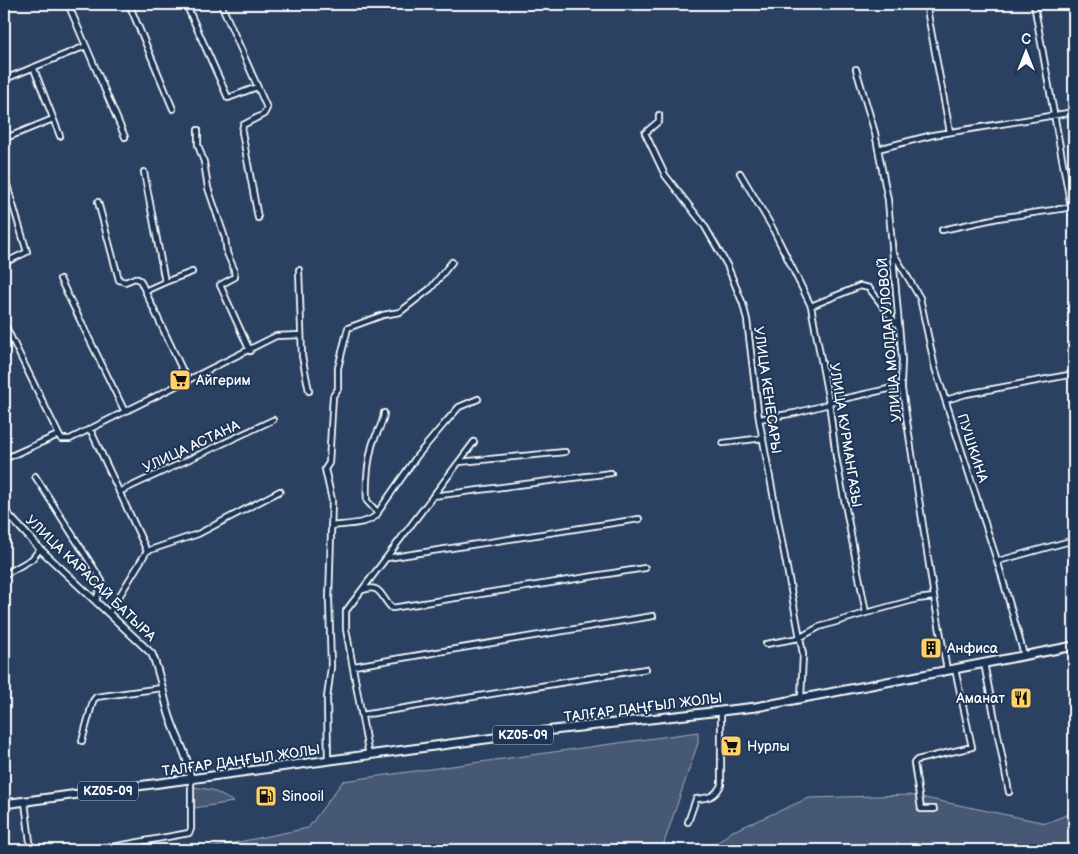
<svg xmlns="http://www.w3.org/2000/svg" width="1078" height="854" font-family="'Balsamiq Sans',sans-serif">
<rect width="100%" height="100%" fill="#2a4161"/>
<filter id="ink" filterUnits="userSpaceOnUse"><feTurbulence type="fractalNoise" baseFrequency=".02" numOctaves="2"/><feDisplacementMap in="SourceGraphic" scale="10" xChannelSelector="R" yChannelSelector="G"/><feConvolveMatrix kernelMatrix="1 2 1 2 8 2 1 2 1" color-interpolation-filters="sRGB"/></filter>
<g filter="url(#ink)">
<path fill="#465975" stroke="#a2acba" d="M698 732V743L663 846 658 850H199L308 828 343 781Z
M194 787 212 790 234 802 194 808Z
M910 795 1046 823 1074 812V850H708L731 832 809 798Z"/>
<g fill="none" stroke-linecap="round" stroke-linejoin="round">
<g stroke="#fff" stroke-width="8">
<path id="minor" d="M68 4 125 137
M129 4 173 109
M186 4 228 98 257 87
M221 4 267 108 264 114 243 125 242 132 258 218
M926 4 950 132
M1034 4 1074 224
M34 69 60 136
M856 69 875 133 888 200 902 360 901 383 934 597 947 670
M5 79 86 46
M659 115V121L645 133 665 175 704 225 727 265 743 304 747 320 759 419 803 654 801 698
M198 130V145L204 162 208 188 225 238 227 253 234 269 235 277 220 285 250 351
M11 136 53 119
M878 149 933 135 1074 112
M144 172 165 282 145 291
M740 173 772 227 811 306 829 402 836 457 866 613 819 627 799 638 766 644
M4 175 27 252 4 263
M98 202 119 280 125 282 135 278 140 280 188 382
M942 230 998 218 1074 207
M894 254 920 298 935 368 1001 573 1024 655
M299 270 302 356 309 391
M60 279 125 412
M165 282 192 272
M811 306 860 286 869 288 898 326
M4 323 61 439H70L276 336 301 335
M946 400 966 394 1074 374
M829 402 902 386
M759 419 795 413 829 404
M90 429 147 551 109 613
M723 443 763 438
M4 459 58 435
M459 462 565 452
M35 476 102 581 96 601
M119 492 273 420
M433 496 611 473
M378 512 417 456 444 424 459 407 478 399
M331 526C344 524 371 525 378 513L367 501C366 484 368 462 372 446 375 434 383 426 384 413
M147 551 198 534 280 491
M387 558 639 519
M998 561 1074 540
M4 575 32 559 40 549
M363 590C381 583 381 598 392 608L645 568
M866 613 917 599 934 597
M984 663 1009 792
M354 666 653 616
M362 715 646 669
M82 741 93 701 96 697 162 688
M369 756 346 629V611L474 442
M328 761 327 698 331 667 329 600 332 500 325 469 329 463 333 396 338 389V368L348 328 383 315 400 312 431 288 452 262
M25 802 31 850
M934 809H921L914 763 917 760 972 747 955 669
M688 822 696 799C709 798 715 797 721 785V711
M74 850 112 847 189 833 191 829V780"/>
</g>
<g stroke="#fff" stroke-width="9">
<path id="tertiary" d="M4 510 40 549 152 654C160 673 163 694 169 714 176 737 188 754 191 780"/>
</g>
<g stroke="#fff" stroke-width="11">
<path id="primary" d="M4 804 553 730 756 707 1074 646"/>
</g>
<use href="#minor" stroke="#1d3557" stroke-width="4.5"/>
<use href="#tertiary" stroke="#1d3557" stroke-width="5.5"/>
<use href="#primary" stroke="#1d3557" stroke-width="7"/>
</g>
</g>
<defs>
<g id="supermarket-square" transform="scale(1.125)"><rect x="-9" y="-9" width="18" height="18" rx="4" fill="#ffd166" stroke="#1d3557"/><path d="M-6-5.5h2.5l.6 2H6L4.5 2H-2.5L-4.4-4H-6ZM-1.5 3.2a1.3 1.3 0 1 0 .1 0ZM3 3.2a1.3 1.3 0 1 0 .1 0Z" fill="#111"/></g>
<g id="building-square" transform="scale(1.125)"><rect x="-9" y="-9" width="18" height="18" rx="4" fill="#ffd166" stroke="#1d3557"/><path d="M-4-6H4V6H1V3H-1V6H-4ZM-2.5-4.3h1.7v1.8h-1.7ZM.8-4.3h1.7v1.8H.8ZM-2.5-1h1.7V.8h-1.7ZM.8-1h1.7V.8H.8Z" fill="#111"/></g>
<g id="restaurant-square" transform="scale(1.125)"><rect x="-9" y="-9" width="18" height="18" rx="4" fill="#ffd166" stroke="#1d3557"/><path d="M-5-6h1v4h1v-4h1v4h1v-4h1v5L-1.5 .5V6h-2V.5L-5-1ZM5-6V6H3V1.5H1.5Q1.5-4 5-6Z" fill="#111"/></g>
<g id="fuel-square" transform="scale(1.125)"><rect x="-9" y="-9" width="18" height="18" rx="4" fill="#ffd166" stroke="#1d3557"/><path d="M-5.5-6h7V0h2V4h1.3V-2.5L3-4.5l.8-.8L6-3V5H2.5V1h-1V6h-7ZM-4.2-4.7v3.2H.2V-4.7Z" fill="#111"/></g>
</defs>
<g fill-rule="evenodd">
<use href="#supermarket-square" x="180" y="380"/>
<use href="#building-square" x="931" y="648"/>
<use href="#restaurant-square" x="1021" y="698"/>
<use href="#supermarket-square" x="731" y="746"/>
<use href="#fuel-square" x="266" y="796"/>
</g>
<g text-anchor="middle" stroke-width="4" stroke-linejoin="round" paint-order="stroke">
<g fill="#1d3557" stroke="#bbc2cd" stroke-width="1">
<rect x="493" y="725.5" width="60" height="19" rx="4"/>
<rect x="78" y="781.5" width="60" height="19" rx="4"/>
</g>
<g font-size="12" font-weight="bold" fill="#fff">
<text x="523" y="739">KZ05-09</text>
<text x="108" y="795">KZ05-09</text>
</g>
<g font-size="14" fill="#fff" stroke="#1d3557">
<text transform="translate(889 340) rotate(-95)" y="5">УЛИЦА МОЛДАГУЛОВОЙ</text>
<text transform="translate(768 390) rotate(82)" y="5">УЛИЦА КЕНЕСАРЫ</text>
<text transform="translate(846 435) rotate(81)" y="5">УЛИЦА КУРМАНГАЗЫ</text>
<text transform="translate(191 446) rotate(-25)" y="5">УЛИЦА АСТАНА</text>
<text transform="translate(973 448) rotate(72)" y="5">ПУШКИНА</text>
<text transform="translate(91 578) rotate(44)" y="5">УЛИЦА КАРАСАЙ БАТЫРА</text>
<text transform="translate(643 707) rotate(-7)" y="5">ТАЛҒАР ДАҢҒЫЛ ЖОЛЫ</text>
<text transform="translate(241 760) rotate(-8)" y="5">ТАЛҒАР ДАҢҒЫЛ ЖОЛЫ</text>
</g>
<g font-size="14" fill="#fff" stroke="#1d3557" text-anchor="start">
<text x="196" y="385">Айгерим</text>
<text x="947" y="653">Анфиса</text>
<text x="1005" y="703" text-anchor="end">Аманат</text>
<text x="747" y="751">Нурлы</text>
<text x="282" y="801">Sinooil</text>
</g>
</g>
<rect width="1078" height="854" fill="none" stroke="#1d3557" stroke-width="20"/>
<rect x="10" y="10" width="1058" height="834" fill="none" stroke="#fff" stroke-width="2" filter="url(#ink)"/>
<g transform="translate(1026 52)" stroke="#1d3557" stroke-width="4" paint-order="stroke">
<path d="M0-4L9 19L0 12L-9 19Z" fill="#ffffff"/>
<text y="-8" font-size="14" font-weight="bold" text-anchor="middle" fill="#ffffff">С</text>
</g>
</svg>
